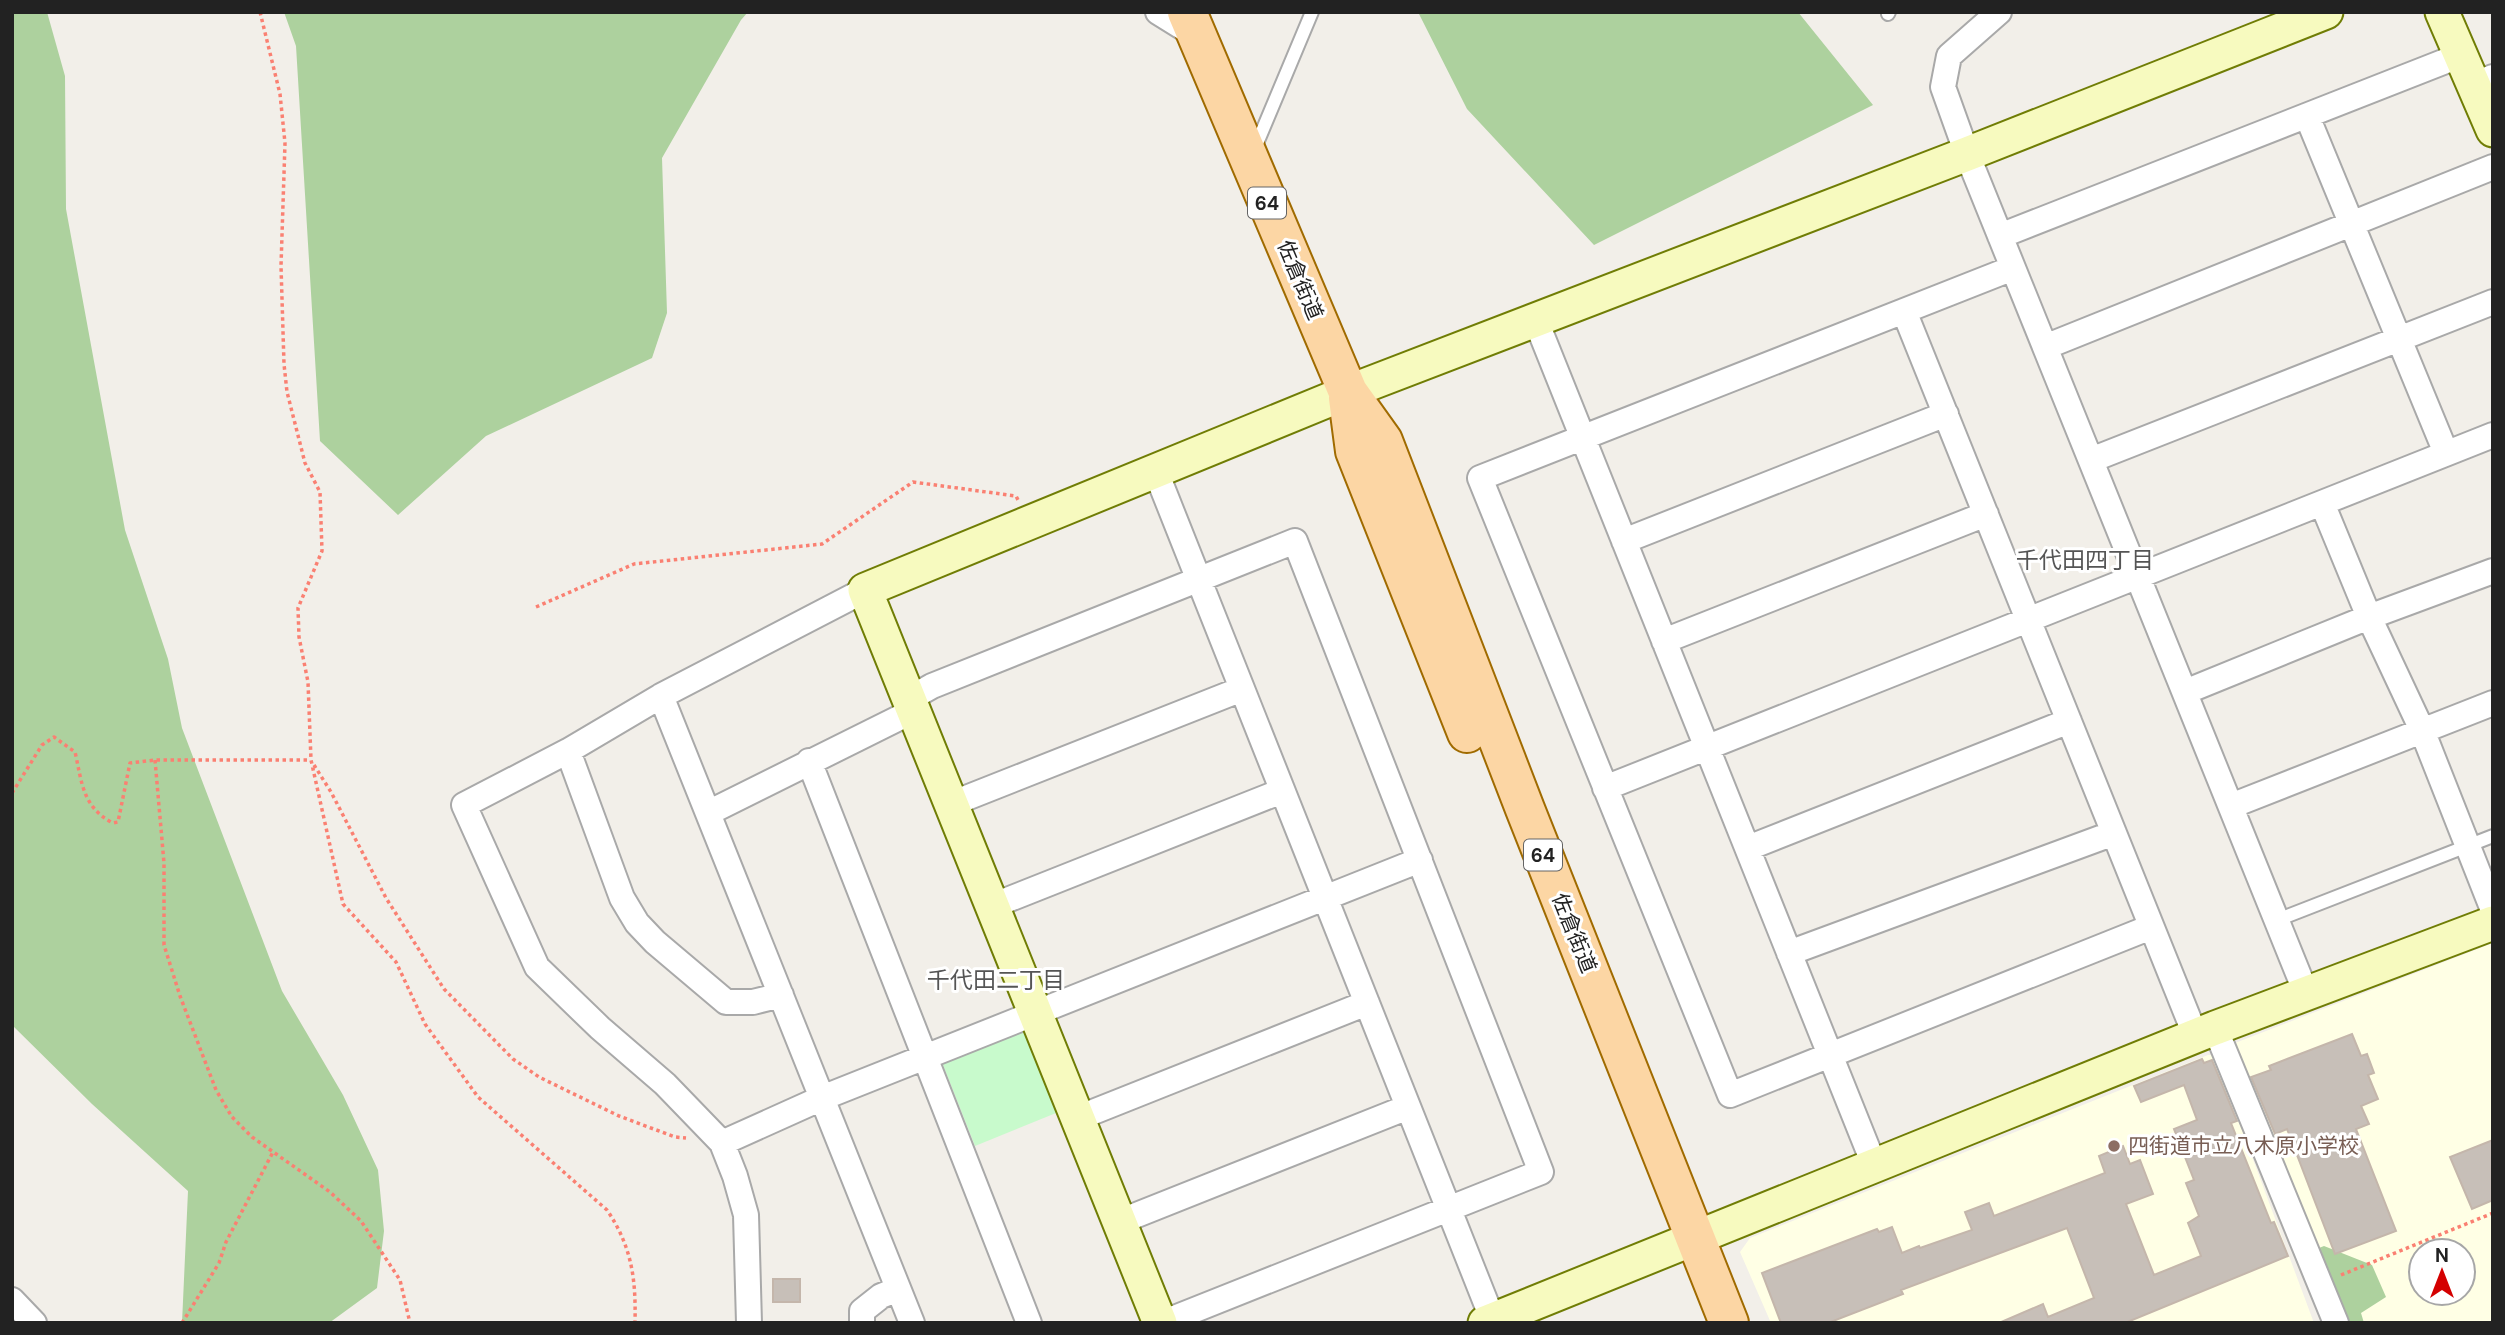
<svg xmlns="http://www.w3.org/2000/svg" width="2505" height="1335" font-family="'DM Sans','Noto Sans JP',sans-serif">
<rect width="100%" height="100%" fill="#f2efe9"/>
<path fill="#ffffe5" fill-rule="evenodd" d="M2493 943V1323H2348L2231 1053 2235 1043ZM2421 1251H2463V1293H2421Z
M2208 1055H2214L2314 1323H1771L1740 1252 1750 1238Z"/>
<path fill="#add19e" d="M12 12H47L65 76 66 209 125 530 168 659 182 728 282 991 343 1095 378 1170 384 1231 377 1288 329 1323H182L188 1191 92 1104 12 1025Z
M284 12H748L741 20 662 158 667 313 652 358 486 436 398 515 320 441 296 46Z
M1418 12H1798L1873 105 1594 245 1467 109Z
M2324 1246 2372 1265 2386 1297 2361 1313 2364 1323H2344L2314 1250Z"/>
<path fill="#c8facc" d="M1027 1027 1061 1111 975 1146 941 1060Z"/>
<path fill="#c7bfb8" stroke="#c4b6ab" stroke-width="2" d="M2352 1034 2361 1056 2367 1054 2374 1073 2368 1075 2378 1099 2361 1106 2369 1124 2356 1129 2396 1231 2335 1254 2287 1129 2275 1134 2251 1077 2271 1070 2269 1066Z
M2202 1059 2204 1063 2212 1060 2237 1121 2231 1123 2271 1223 2274 1222 2288 1256 2125 1323H1999L2043 1304 2048 1317 2094 1298 2067 1228 1901 1290 1903 1294 1828 1323H1781L1762 1273 1877 1229 1879 1232 1892 1227 1902 1253 1919 1246 1920 1248 1972 1230 1965 1212 1989 1203 1994 1216 2105 1173 2099 1156 2123 1146 2130 1164 2140 1160 2153 1194 2126 1204 2154 1275 2201 1256 2188 1223 2199 1216 2186 1183 2194 1180 2174 1129 2197 1120 2184 1085 2141 1102 2134 1086Z
M2493 1140V1200L2472 1209 2450 1157Z
M773 1279H800V1302H773Z"/>
<g fill="none" stroke-linecap="round" stroke-linejoin="round">
<g stroke="#a9a9a9" stroke-width="16">
<path id="lane" d="M1888 14 1889 12
M1255 148 1312 12
M2277 920 2493 836"/>
</g>
<g stroke="#a9a9a9" stroke-width="28">
<path id="street" d="M1158 12 1195 35
M1999 12 1949 56 1943 87 1967 154 2306 993
M2473 85 2493 77
M2307 116 2446 453
M2000 236 2461 55
M2013 268 1480 478 1730 1095 2151 927
M1904 311 2196 1037
M1536 321 1875 1167
M2045 347 2493 167
M2091 460 2493 302
M1156 472 1494 1323
M2322 503 2369 617 2422 730 2493 910
M1624 541 1946 414
M1664 641 1986 514
M2185 692 2369 617 2493 571
M661 696 912 1323
M909 699 932 686 1295 541 1541 1172 1162 1323
M568 751 622 898 637 923 655 942 726 1002H753L781 995
M809 761 1029 1323
M1605 788 2493 435
M951 804 1242 689
M2231 806 2493 703
M708 813 913 711
M1748 848 2069 721
M992 906 1282 791
M1789 953 2114 833
M2215 1028 2336 1323
M1078 1118 1367 1003
M722 1143 822 1098 1420 860
M1119 1222 1408 1107
M12 1300 34 1323
M749 1323 746 1215 735 1176 722 1143 665 1084 600 1028 537 967 464 805 568 751 661 696 865 590
M862 1323V1311L881 1296 898 1289"/>
</g>
<g stroke="#707d05" stroke-width="37">
<path id="secondary" d="M2442 12 2493 130
M1160 1323 865 590 1348 392 1967 154 2326 12
M1485 1323 2215 1028 2493 923"/>
</g>
<g stroke="#a06b00" stroke-width="42">
<path id="primary" d="M1187 12 1348 392 1383 441 1525 809 1729 1323
M1348 398 1355 451 1467 733"/>
</g>
<path stroke="#fa8072" stroke-width="3.5" stroke-dasharray="3.5 3.5" stroke-linecap="butt" d="M260 12 280 94 285 143 281 266 284 364 287 392 305 463 320 492 322 551 298 608 299 637 308 682 311 760 343 904 396 962 425 1024 478 1097 607 1210C632 1247 636 1279 635 1323
M536 607 634 564 822 544 913 482 1016 496 1018 500
M155 760 164 863V945L180 996 216 1090 232 1117 252 1137 330 1192 361 1221 400 1280 410 1323
M314 765 331 792 386 898 444 989 513 1059 539 1077 619 1116 675 1137 686 1138
M12 793 42 745 54 737 75 752C82 782 82 807 113 823L118 822 130 763 155 760H310
M2341 1275 2493 1213
M182 1323 219 1263 226 1242 273 1152"/>
<use href="#lane" stroke="#fff" stroke-width="12"/>
<use href="#street" stroke="#fff" stroke-width="24"/>
<use href="#secondary" stroke="#f7fabf" stroke-width="33"/>
<use href="#primary" stroke="#fcd6a4" stroke-width="38"/>
</g>
<circle fill="#8d6e63" stroke="#fff" stroke-width="2.5" cx="2114" cy="1146" r="7"/>
<g text-anchor="middle" stroke-width="6" stroke-linejoin="round" paint-order="stroke">
<g fill="#fff" stroke="#646464" stroke-width="2">
<rect x="1248" y="187.5" width="38" height="31" rx="5"/>
<rect x="1524" y="839.5" width="38" height="31" rx="5"/>
</g>
<g font-size="19" font-weight="bold" fill="#222">
<text x="1267" y="210">64</text>
<text x="1543" y="862">64</text>
</g>
<g font-size="21" fill="#222" stroke="#fff">
<text transform="translate(1300 280) rotate(67)" y="7">佐倉街道</text>
<text transform="translate(1574 933) rotate(68)" y="7">佐倉街道</text>
</g>
<g font-size="21" fill="#785e54" stroke="#fff" text-anchor="start">
<text x="2128" y="1153">四街道市立八木原小学校</text>
</g>
<g font-size="23" fill="#555" stroke="#fff">
<text x="2085" y="568">千代田四丁目</text>
<text x="996" y="988">千代田二丁目</text>
</g>
</g>
<rect width="2505" height="1335" fill="none" stroke="#222222" stroke-width="28"/>
<g transform="translate(2442 1272)"><circle r="33" fill="#ffffff" stroke="#a7a7a7" stroke-width="2"/>
<path d="M0-5L12 26L0 18L-12 26Z" fill="#d40000"/>
<text y="-10" font-size="19" font-weight="bold" text-anchor="middle" fill="#222222">N</text>
</g>
</svg>
